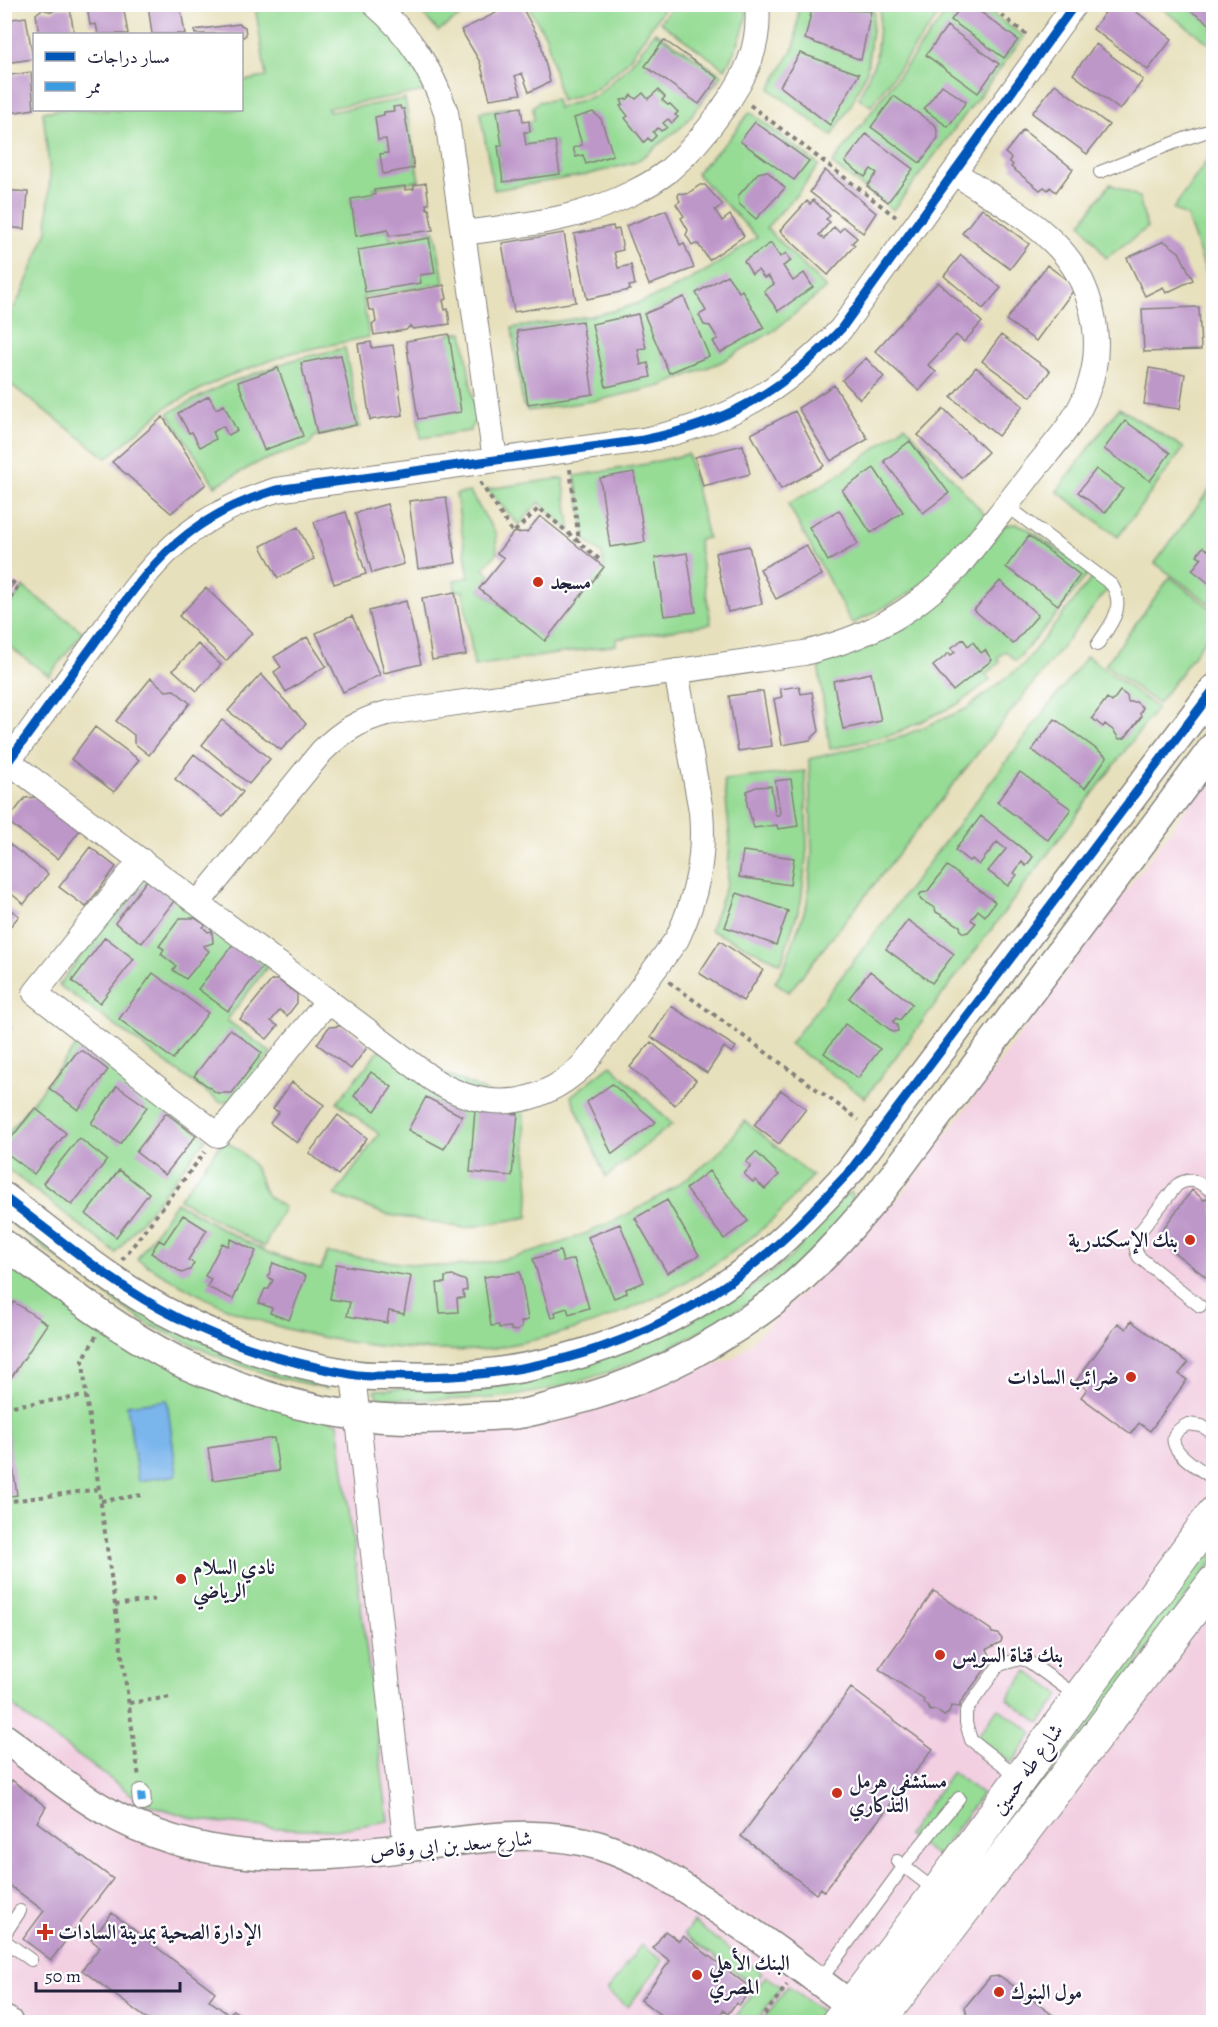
<svg xmlns="http://www.w3.org/2000/svg" width="1218" height="2027" font-family="Alegreya,Amiri,serif">
<rect width="100%" height="100%" fill="#fff"/>
<filter id="ink" filterUnits="userSpaceOnUse"><feTurbulence type="fractalNoise" baseFrequency=".0167" numOctaves="2"/><feDisplacementMap in="SourceGraphic" scale="12" xChannelSelector="R" yChannelSelector="G"/><feConvolveMatrix kernelMatrix="1 2 1 2 8 2 1 2 1" color-interpolation-filters="sRGB"/></filter>
<filter id="wash" filterUnits="userSpaceOnUse"><feTurbulence type="fractalNoise" baseFrequency=".008" numOctaves="4" result="noise"/><feDisplacementMap in="SourceGraphic" scale="24" xChannelSelector="R" yChannelSelector="G"/><feGaussianBlur stdDeviation="1.35" result="paint"/><feColorMatrix in="noise" values="0 0 0 0 0 0 0 0 0 0 0 0 0 0 0 0 0 1.4 0 .05"/><feComposite in="paint" operator="in"/></filter>
<g filter="url(#wash)">
<rect width="100%" height="100%" fill="#e7e0bc"/>
<path fill="#f2cfe1" d="M4 573 37 598 4 640Z
M1213 772V1504L834 2022H25L5 2008 4 1247 172 1364 430 1425 566 1419 736 1357 902 1195Z
M1213 1544V2022H854Z"/>
<path fill="#96dc95" stroke="#5c7f68" stroke-width="1.5" d="M255 5H367L406 42 425 91 328 108 329 112 405 99 419 181 374 188 375 195 351 199 356 235 388 230 390 239 435 231 444 283 363 297 369 337 291 353 223 378 168 406 107 458 5 380 4 325 22 293 47 231 50 175 43 112 56 110H242V81L266 77Z
M415 5H477L438 31Z
M527 5H666L627 62 595 90 561 101 546 36Z
M674 5H747C748 26 736 50 725 69L660 22Z
M799 5H875L867 70 851 105 832 136 770 89 795 45Z
M881 5H946L871 106 859 98 876 59Z
M952 5H980L1024 37 893 210 832 164Z
M1157 5H1213V46Z
M655 32 722 75 684 125 636 162 586 175 494 190 480 112 509 107 510 109 498 111 502 146 498 147 503 182 559 174 555 141 526 145 524 132 530 131 529 121 534 120 533 107 538 102 556 99 558 108 597 95 630 65Z
M750 112 819 165 799 192 766 228 826 288 775 330 721 362 661 386 599 400 528 411 523 405 512 328C556 321 603 317 644 301 685 286 722 262 757 237L696 173 729 139Z
M1213 152V292L1187 217 1173 209Z
M1110 184 1139 197 1147 228 1106 258 1081 223Z
M463 332 476 419 470 431 421 438 418 419 449 334Z
M345 348 360 427 314 437 309 445 259 462 215 486 168 413 225 384 293 360Z
M1119 408 1184 448 1118 537 1057 491Z
M905 425 985 515C967 538 951 561 929 579 907 598 878 610 852 624L788 504C832 481 867 457 905 425Z
M688 454 708 538 698 540 711 624 616 639V645L474 666 463 591H455L454 580 469 577 456 494 470 492 496 534 497 553 483 569 490 575 479 589 545 640 604 567 602 554 586 541 575 476 646 464Z
M563 478 571 532 539 502 519 525 487 489Z
M1213 485V606L1155 563Z
M1017 524 1025 527 1089 572 1057 614 1016 661 1005 651 997 658 1000 662 986 674 990 680 958 704 894 734 830 749 817 656 866 647 908 626 949 595 1005 525Z
M1095 574 1111 585 789 992 775 982 785 965 807 904 812 853 809 759 898 738 966 709 1023 665Z
M1170 577 1213 610V629L1158 704 1105 665Z
M23 587 83 632 49 676 5 643V612Z
M1087 656 1157 708 865 1098 790 1044Z
M805 771 807 848 801 902 781 963 710 930 727 883 730 839 724 780Z
M145 869 271 962 227 1020 271 1053 234 1101 220 1102 59 985Z
M80 1041 206 1139 116 1253 5 1167 4 1138Z
M382 1047 523 1107 529 1193 528 1217 464 1228 384 1214 335 1195 379 1134 337 1102Z
M611 1065 672 1124 606 1177 571 1096Z
M745 1121 812 1176C798 1191 785 1209 769 1223 698 1285 606 1327 514 1344 502 1346 490 1350 478 1350 464 1351 450 1350 437 1350 371 1348 304 1338 241 1314 205 1300 171 1279 137 1259L176 1202 224 1230 269 1253 321 1270 327 1253C374 1258 429 1271 476 1264 557 1253 649 1211 712 1159 724 1149 734 1134 745 1121Z
M224 1140C233 1146 244 1153 251 1162 267 1183 254 1191 284 1207L264 1247 179 1199Z
M851 1192 853 1202C840 1220 828 1240 811 1255 730 1328 602 1388 494 1398 456 1401 418 1399 380 1398L374 1390 438 1387 704 1314 751 1288 791 1257 842 1197Z
M4 1209 122 1296 326 1378 327 1388 276 1377 225 1360 150 1325 121 1306 5 1219Z
M4 1260 118 1342 338 1423 388 1821 335 1830 273 1828 198 1820 142 1802 25 1717 5 1698Z
M1213 1540V1561L887 2007 878 1999Z
M1027 1671 1060 1695 1040 1723 1007 1699Z
M998 1708 1033 1733 1012 1763 977 1737Z
M952 1772 982 1794 937 1856 907 1835Z
M693 1922 762 1973 753 1985 684 1934Z
M641 1945 663 1961 628 2007 607 1991Z
M766 1976 782 1987 756 2022H732Z
M788 1986 824 2013 817 2022H761Z"/>
<path fill="#7ab5ec" stroke="#4e6c94" stroke-width="1.5" d="M167 1400 177 1475 138 1481 127 1405Z"/>
<g id="blocks">
<path fill="#be97c9" d="M94 4H123L128 34H98L96 24 90 25 87 6Z
M148 4H180L185 34H152Z
M502 4H505L508 10 520 4 540 40 550 82 529 92 522 73 515 76 521 94 490 99 480 62 461 30 496 13 494 9Z
M963 4H970L1018 40 1004 58 951 20Z
M1111 4H1126L1172 39 1148 70 1093 29Z
M1196 4H1214V27L1191 11Z
M58 7 70 9 74 34H39L36 14 42 9 52 12Z
M812 9 871 11 861 60 805 39Z
M26 17 33 59 5 63V20Z
M239 24 245 27 246 35 242 38V34H195L194 30Z
M947 26 999 64 978 93 926 55Z
M664 40 718 78 699 104 645 66Z
M1096 44 1143 80 1120 110 1073 74Z
M800 53 859 74 830 125 780 86Z
M31 72 34 109 4 114V76Z
M1055 84 1109 125 1087 154 1032 113Z
M942 85 966 102 948 127 924 109Z
M658 90 665 97 662 100 668 105 670 104 678 112 675 115 678 117 672 123 668 119 663 123 667 127 665 129 661 131 658 128 653 132 656 136 651 141 648 138 644 142 625 118 628 116 620 106 623 104 621 100 628 99 631 95 636 99 643 93 648 99Z
M894 96 936 126 938 138 920 163 871 127Z
M400 106 401 109H404L414 168 383 174 380 154 388 153 386 139 378 140 375 117 384 115V112L394 111 393 107Z
M521 107 523 122 529 121 530 132H524L526 145 555 141 560 174 503 182 498 146H502L497 111Z
M593 112 601 119 613 155 586 164 583 155 576 157 573 148 582 145 574 118Z
M755 122 809 161 794 180 740 141Z
M4 129H7L10 169 4 170Z
M1023 130 1073 169 1056 192 1050 187 1048 190 1044 187 1040 190 1011 167 1013 165 1009 161 1011 158 1005 153Z
M866 134 913 169 888 202 867 186 877 173 871 169 865 177 845 162Z
M825 170 876 213 863 233 810 192Z
M767 171 785 188 756 219 739 204 738 196 758 173Z
M426 183 429 204H426L427 209H429L433 230 389 236 388 230 356 236 351 199 375 195 374 190 405 186V190L414 189V185Z
M700 185H705L723 205 715 210 722 221 730 215 744 236 709 260 698 244 692 245 686 235 688 230 681 218 684 216 676 204 680 201 678 197 679 193 687 194Z
M4 190 28 192 25 229 4 227Z
M813 200 830 216 826 219 830 222 819 235 824 239 834 227 839 232 844 227 857 238 852 243 855 245 828 275 780 231 807 201 810 204Z
M982 208 1029 244 1010 269 962 233Z
M666 210 680 245 684 243 694 268 649 285 626 226Z
M613 226 614 230 619 229 623 250 614 252 618 268 631 265 635 285 629 286 630 290 587 299 574 234Z
M564 233 576 302 514 312 502 243Z
M429 238 435 273 420 275 421 283 365 292 358 250Z
M1164 241 1179 252 1193 280 1166 293 1163 287 1145 296 1127 258Z
M771 243 780 257 786 253 791 261 783 266 793 281 804 273 813 287 778 311 764 291 774 284 768 276 764 278 758 270 752 274 744 261Z
M961 255 1001 288 983 309 944 276Z
M1047 265 1076 287 1036 341 1006 320Z
M727 275 739 292 742 290 764 328 720 353 713 341 718 339 710 326 704 325 699 315 706 311 696 293Z
M938 282 982 322 964 342 956 335 928 365 936 372 919 391 875 351Z
M444 285 447 299 443 300 445 310 448 309 450 324 413 329 410 326 406 330 374 335 372 324 376 322 374 310H369L367 299Z
M684 297 709 356 669 373 644 314Z
M1199 307 1201 350 1144 352 1142 309Z
M638 314 646 348 638 349 641 365 648 363 651 377 606 387 592 324Z
M582 321 593 394 528 404 517 331Z
M449 334 461 412 418 419 406 341Z
M1001 335 1050 371 1031 397 982 361Z
M371 342 372 348 393 345 403 415 370 420 358 344Z
M341 355 356 425 317 434 301 363Z
M866 358 884 377 860 399 842 380Z
M976 367 1023 406 998 436 951 397Z
M278 368 303 436 264 450 238 382Z
M1149 368 1185 374 1180 409 1144 404Z
M834 385 868 439 831 461 798 408Z
M209 396 216 409 224 405 237 431 228 435 223 426 213 432 216 439 200 447 192 432 189 433 178 413Z
M944 409 988 452 962 478 918 435Z
M795 411 824 466 781 489 751 434Z
M163 417 206 484 171 513 112 462Z
M1125 421 1170 453 1150 481 1104 449Z
M910 441 949 493 923 513 884 461Z
M743 445 750 474 703 486 695 457Z
M874 468 903 512 871 533 842 490Z
M1096 469 1123 489 1105 513 1078 492Z
M634 472 645 542 610 547 600 478Z
M446 497 456 563 418 569 409 501Z
M387 504 404 564 372 573 355 513Z
M839 510 858 544 828 561 809 527Z
M346 512 366 574 334 584 314 522Z
M540 516 604 567 545 641 479 589 504 558 497 553 513 533 527 532Z
M298 527 314 559 278 578 261 546Z
M1029 536 1080 575 1058 605 1006 567Z
M806 545 822 575 776 599 760 569Z
M749 546 762 604 728 612 715 553Z
M1203 547 1209 551 1212 547 1214 548V587L1192 570 1202 558 1197 555Z
M687 553 696 612 664 616 655 558Z
M4 578 13 585 4 596Z
M1000 581 1038 615 1013 644 974 610Z
M206 588 252 633 226 661 179 616Z
M455 592 466 655 432 660 422 598Z
M406 601 421 664 384 673 369 611Z
M352 616 380 675 343 692 316 633Z
M307 637 326 666 286 692 274 672 281 667 274 657Z
M963 639 968 646 973 642 981 653 985 650 992 660 953 691 933 666 949 653 951 655 955 652 951 648Z
M198 644 221 665 197 691 173 670Z
M871 673 881 721 843 729 833 681Z
M261 674 306 724 281 750 228 711Z
M151 678 166 691 174 690 190 703 149 755 134 743V735L116 721Z
M799 686 801 694 812 692 819 731 810 740 782 745 774 699 782 697 780 689Z
M763 691 772 746 738 751 729 696Z
M1120 691 1127 696 1128 702H1136L1143 708 1140 713 1141 717 1125 738 1119 739 1114 731 1105 724 1103 727 1092 718 1107 698 1112 702Z
M1055 719 1107 757 1085 788 1032 750Z
M222 720 270 759 249 784 202 745Z
M95 727 139 760 114 792 71 759Z
M194 754 243 792 223 817 175 779Z
M1020 772 1071 809 1048 840 997 802Z
M791 779 798 826 778 829 777 825 754 828 747 805V791L756 787 771 786 775 814 778 816 780 812 775 781Z
M37 797 80 830 58 859 7 821 25 798Z
M981 816 1033 857 1026 866 1022 862 1014 873 1017 875 1008 886 988 871 1006 849 997 842 979 865 972 859 969 861 955 850Z
M4 840 48 874 24 904 4 888Z
M90 847 116 867 86 907 59 887Z
M743 851 794 858 790 885 739 877Z
M947 866 995 902 985 916 978 910 971 920 976 923 968 932 964 933 961 931 960 926 936 912 935 908 921 900 919 896 921 893 927 892Z
M147 880 174 901 142 943 115 923Z
M737 893 788 911 776 945 725 927Z
M4 905 19 916 4 934Z
M180 918H195L206 925 203 927 208 932 212 931 213 943 203 946 209 951 186 979 173 970 176 966 161 954 164 949 159 946Z
M908 920 954 954 932 983 886 949Z
M105 937 134 959 100 1003 72 981Z
M720 941 763 970 743 1001 699 973Z
M234 943 263 966 228 1011 198 989Z
M870 971 912 1004 900 1020 896 1018 893 1022 897 1025 898 1031 893 1032 849 998Z
M153 973 208 1013 173 1059 119 1019Z
M272 980H278L297 994V1003L287 1016 280 1010 271 1021 278 1026 267 1039 240 1019Z
M671 1006 736 1047 732 1053 724 1047 707 1073 651 1037Z
M4 1022 12 1027 4 1038Z
M845 1024 880 1049 858 1078 824 1053Z
M343 1026 369 1045 351 1069 317 1044 329 1027Z
M230 1029 262 1053 232 1093H217L194 1076Z
M651 1042 696 1080 675 1105 630 1067Z
M83 1051 108 1070 78 1110 49 1088 77 1052Z
M371 1072 392 1087 375 1111 354 1096Z
M292 1082 324 1105 297 1143 270 1123 279 1112 273 1109Z
M612 1084 656 1122 612 1154 587 1102Z
M117 1086 147 1107 120 1144 91 1123Z
M781 1090 806 1109 779 1144 754 1125Z
M426 1097 462 1116 444 1149 408 1130Z
M35 1108 66 1133 34 1174 4 1151V1147Z
M475 1110 518 1114 512 1176 470 1172Z
M166 1113 196 1136 165 1175 136 1152Z
M338 1115 367 1138 338 1175 309 1153Z
M79 1138 107 1160 72 1205 43 1183Z
M756 1152 779 1175 765 1189 755 1180 753 1182 744 1174 751 1166 746 1162Z
M119 1170 149 1193 116 1237 86 1214Z
M709 1171 748 1221 724 1239 686 1189Z
M1192 1190 1204 1200 1208 1198 1214 1201V1283L1171 1250 1173 1245 1159 1234Z
M667 1200 699 1255 667 1273 635 1218Z
M183 1215 207 1230 188 1260 194 1263 190 1270 182 1273 151 1253 159 1240 164 1243Z
M620 1224 644 1282 626 1289 627 1293 614 1298 588 1237Z
M231 1239 256 1251 233 1299 207 1287 211 1279 205 1276 222 1243 228 1246Z
M560 1251 563 1262 574 1259 589 1308 569 1314 567 1308 555 1312 556 1317 551 1318 533 1259Z
M273 1263 306 1276 289 1320 270 1313 272 1308 259 1303 265 1289H269L273 1280 268 1277Z
M336 1264 411 1276 404 1314 389 1311 387 1323 347 1316 350 1302 330 1299Z
M520 1272 528 1320 521 1322 522 1327 517 1331 511 1330V1327L499 1328V1325L491 1326 484 1277Z
M453 1276 466 1281 467 1290 463 1291 464 1298H457L458 1312 440 1313 437 1283H445V1277Z
M14 1302 47 1324 11 1378 4 1374V1316Z
M1131 1321 1188 1363 1179 1374 1187 1380 1150 1431 1139 1423 1131 1434 1081 1397 1087 1389 1076 1381 1118 1323 1126 1329Z
M7 1425 17 1495 4 1497V1426Z
M274 1438 279 1471 213 1480 208 1448Z
M934 1591 991 1630 992 1633 998 1634 1002 1639 1001 1642 987 1649 992 1660 960 1703V1707L951 1706 949 1713 944 1716 936 1710 930 1711 928 1706 923 1703 924 1700 879 1669Z
M851 1688 933 1749 824 1891 821 1888 816 1894 741 1836Z
M12 1780 46 1807 37 1822 113 1879 51 1960 23 1939 44 1911 4 1881V1790Z
M112 1913 215 1992 209 2000 229 2015 233 2010 250 2022H151L82 1970 100 1947 91 1940Z
M665 1931 679 1941 683 1936 752 1989 739 2005 736 2003 728 2014 723 2010 719 2016 724 2020 722 2022H670L641 2000 670 1961 653 1948Z
M1000 1976 1062 2022H974L967 2017 965 2007 990 1977Z"/>
</g>
</g>
<g filter="url(#ink)">
<use href="#blocks" fill-opacity="0" stroke="#84817c" stroke-width="1.5"/>
<g fill="none" stroke-linecap="round" stroke-linejoin="round">
<g stroke="#84817c" stroke-width="14">
<path id="service" d="M1100 172 1184 139 1214 129
M1006 505 1112 585C1126 609 1110 625 1097 645
M1200 1306 1139 1257C1134 1249 1134 1242 1139 1233L1177 1185C1192 1175 1202 1184 1214 1193
M1214 1434 1202 1426 1188 1424C1150 1442 1197 1467 1214 1479
M1020 1778 971 1740 966 1723V1711L999 1665 1020 1659 1028 1661 1078 1697
M897 1861 936 1891
M4 1935 20 1911
M4 1940 31 1960
M819 1982 904 1866 959 1798"/>
</g>
<g stroke="#84817c" stroke-width="20">
<path id="pedestrian" d="M141 1793 142 1802"/>
</g>
<g stroke="#84817c" stroke-width="26">
<path id="minor" d="M374 4C409 34 431 68 446 112L495 460
M464 233C522 225 579 220 632 193 644 187 657 180 667 172 688 154 707 132 722 110 746 77 761 46 757 4
M9 762 432 1079C485 1113 537 1108 583 1066L677 939C697 897 705 857 701 811L676 671
M4 767C34 727 63 686 93 645 149 568 179 520 276 490L643 440C727 423 782 392 841 329L1075 4
M141 860 35 993 218 1135 328 1001
M198 903 322 751C341 732 360 720 387 713L804 653C867 638 911 614 957 568 982 536 1008 504 1033 471 1053 446 1076 422 1087 392 1107 341 1092 278 1052 241 1025 214 986 194 955 173
M353 1375 406 1848"/>
</g>
<g stroke="#84817c" stroke-width="31">
<path id="tertiary" d="M4 1197C60 1239 115 1287 178 1318 232 1345 290 1364 351 1374 366 1377 383 1376 399 1376 524 1382 649 1345 749 1268 786 1240 818 1205 850 1171L1214 689
M4 1244C59 1284 113 1327 174 1359 189 1368 208 1374 224 1380 307 1414 380 1424 469 1417 485 1416 502 1416 519 1414 532 1412 545 1408 558 1405 636 1387 708 1351 773 1302 814 1271 848 1231 881 1192L1214 746
M4 1738C35 1760 68 1789 101 1808 199 1866 302 1861 411 1847 473 1839 539 1827 600 1846 637 1858 669 1878 701 1899 759 1935 813 1977 868 2018
M4 2020 8 2022"/>
</g>
<g stroke="#84817c" stroke-width="35">
<path id="secondary" d="M838 2022 935 1895 1214 1513
M878 2022 1214 1582"/>
</g>
<path stroke="#84817c" stroke-width="4" stroke-dasharray="4.5 4.5" stroke-linecap="butt" d="M987 4 1027 35
M750 105 896 217
M570 469 579 542
M480 482 513 533 539 508 600 560
M4 576 18 586 4 608
M669 982 859 1120
M122 1260 205 1152
M96 1336 83 1360 86 1396 139 1778
M4 1407 86 1396
M101 1501 142 1495
M4 1502 99 1489
M115 1605 157 1599
M129 1703 171 1697
M759 2022 787 1985"/>
<use href="#service" stroke="#fff" stroke-width="12"/>
<use href="#pedestrian" stroke="#fff" stroke-width="18"/>
<use href="#minor" stroke="#fff" stroke-width="24"/>
<use href="#tertiary" stroke="#fff" stroke-width="28"/>
<use href="#secondary" stroke="#fff" stroke-width="33"/>
<path stroke="#3c9ce2" stroke-width="8" stroke-dasharray="15 8" stroke-linecap="butt" d="M141 1793 142 1802"/>
<g stroke="#fff" stroke-width="13">
<path id="cycleway" d="M4 767C34 727 63 686 93 645 149 568 179 520 276 490L643 440C727 423 782 392 841 329L1075 4
M4 1197C60 1239 115 1287 178 1318 232 1345 290 1364 351 1374 366 1377 383 1376 399 1376 524 1382 649 1345 749 1268 786 1240 818 1205 850 1171L1214 689"/>
</g>
<use href="#cycleway" stroke="#0057b8" stroke-width="9"/>
</g>
</g>
<g fill="#c8321e" stroke="#fff" stroke-width="2">
<circle cx="538" cy="582" r="6"/>
<circle cx="1190" cy="1240" r="6"/>
<circle cx="1131" cy="1377" r="6"/>
<circle cx="181" cy="1579" r="6"/>
<circle cx="940" cy="1655" r="6"/>
<circle cx="837" cy="1793" r="6"/>
<path d="M42 1923h6v6h6v6h-6v6h-6v-6h-6v-6h6z"/>
<circle cx="697" cy="1975" r="6"/>
<circle cx="999" cy="1992" r="6"/>
</g>
<g text-anchor="middle" stroke-width="4.5" stroke-linejoin="round" paint-order="stroke">
<g font-size="21" font-weight="bold" fill="#22223b" stroke="#fff" text-anchor="start">
<text x="550" y="589">مسجد</text>
<text x="1178" y="1247" text-anchor="end">بنك الإسكندرية</text>
<text x="1119" y="1384" text-anchor="end">ضرائب السادات</text>
<text x="193" y="1574">نادي السلام<tspan x="193" dy="24">الرياضي</tspan></text>
<text x="952" y="1662">بنك قناة السويس</text>
<text x="849" y="1788">مستشفى هرمل<tspan x="849" dy="24">التذكاري</tspan></text>
<text x="58" y="1939">الإدارة الصحية بمدينة السادات</text>
<text x="709" y="1970">البنك الأهلي<tspan x="709" dy="24">المصري</tspan></text>
<text x="1011" y="1999">مول البنوك</text>
</g>
<g font-size="21" fill="#22223b" stroke="#fff">
<text transform="translate(1027 1769) rotate(-54)" y="7">شارع طه حسين</text>
<text transform="translate(451 1845) rotate(-5)" y="7">شارع سعد بن ابى وقاص</text>
</g>
</g>
<rect width="1218" height="2027" fill="none" stroke="#fff" stroke-width="24"/>
<rect x="33" y="33" width="210" height="78" fill="#ffffff" stroke="#a7a7b1" stroke-width="1.5"/>
<rect x="45" y="52" width="30" height="9" fill="#0057b8" stroke="#a7a7b1" stroke-width="1.5"/>
<text x="87" y="63" font-size="18" fill="#22223b">مسار دراجات</text>
<rect x="45" y="82" width="30" height="9" fill="#3c9ce2" stroke="#a7a7b1" stroke-width="1.5"/>
<text x="87" y="93" font-size="18" fill="#22223b">ممر</text>
<path d="M36 1982v9h144v-9" fill="none" stroke="#22223b" stroke-width="3"/>
<text x="45" y="1982" font-size="18" fill="#22223b" stroke="#ffffff" stroke-width="4.5" paint-order="stroke">50 m</text>
</svg>
